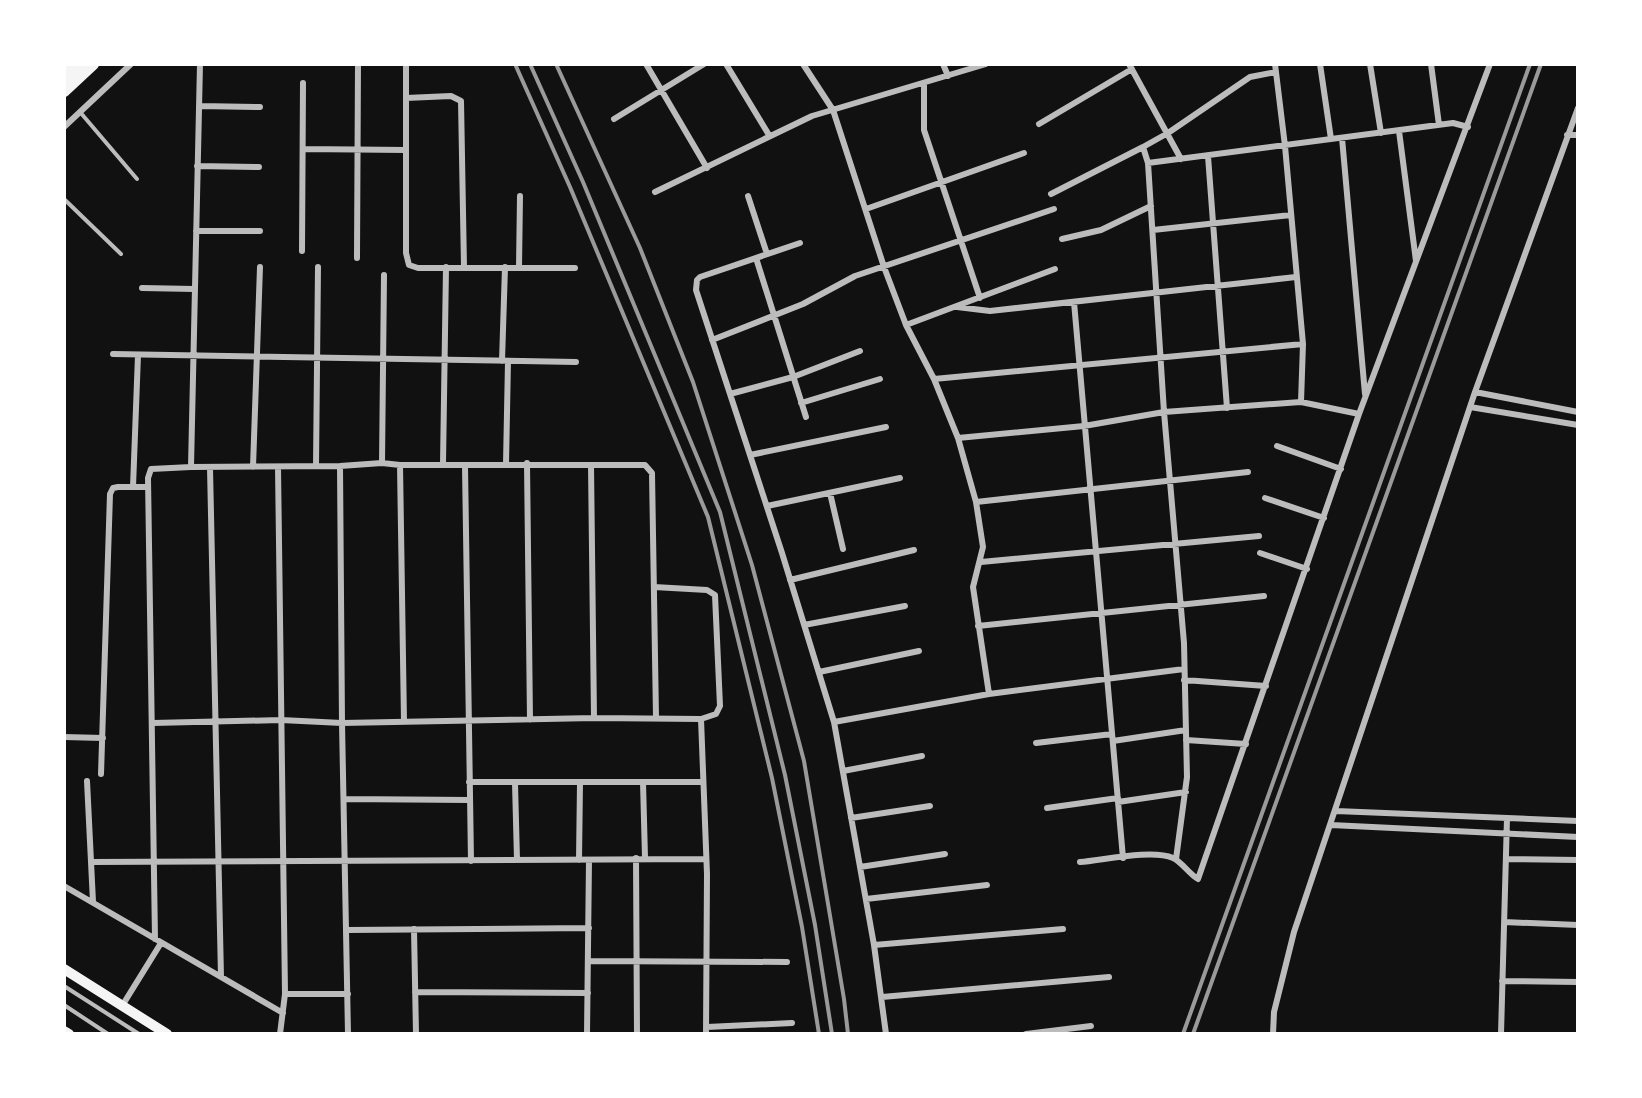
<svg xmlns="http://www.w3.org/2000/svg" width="1642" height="1098" font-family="'Sofia Sans Condensed',sans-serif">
<rect width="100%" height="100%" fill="#111"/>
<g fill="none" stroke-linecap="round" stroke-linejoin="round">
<path stroke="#bcbcbc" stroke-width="4" d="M80 112 137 179
M64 199 121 254
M64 986 139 1034
M64 1005 108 1034"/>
<path stroke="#bcbcbc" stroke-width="6" d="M200 64 191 467 340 466 382 463 400 465H591L594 718 701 719 707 874 706 1034
M406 64V253L409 265 418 268H575
M646 64 707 168
M726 64 769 135
M803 64 833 110 884 267 906 325 934 379 958 438 976 502 983 547 973 587 989 694
M943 64 948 76
M1129 64 1181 159
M1275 64 1285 146 1303 344 1301 402
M1320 64 1331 139
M1370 64 1381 133
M1431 64 1439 125
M924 83V130L980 298
M406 98 451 96 461 101 464 267
M199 106 260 107
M614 119 704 64
M1039 124 1132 69
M64 127 131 64
M1399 131 1416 261
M1567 135H1578
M1342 138 1365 394
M303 149 406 150
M1208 156 1227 408
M1148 163 1453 123 1468 127
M197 166 259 167
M655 192 812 116 986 64
M1051 194 1143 147
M748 196 767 254
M866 209 1024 153
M1153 230 1291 215
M196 231H260
M1062 239 1101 230 1151 206
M800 243 700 277 697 280 696 290 782 553 834 722 874 945 886 1034
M302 251 303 83
M357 258 358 64
M756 258 806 417
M519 268 520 196
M142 288 194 289
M1074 302 1123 858
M957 307 990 311 1296 277
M906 325 1055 269
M712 340 803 304 855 276 1054 209
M113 354 576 362
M502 361 505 267
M934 379 1303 344
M1475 392 1578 412
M730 394 793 377 860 351
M801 403 880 379
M1470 407 1578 425
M958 438 1084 426 1164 412 1301 402 1359 414
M1277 446 1341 469
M750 455 886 427
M382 463 384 275
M527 463 530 720
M443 464 446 267
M506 464 508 361
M400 465 404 722
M591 465H645L652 473 656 717
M316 466 318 267
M340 466 342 723 348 1034
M465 466 471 861
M253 467 260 267
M278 467 285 994 280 1034
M210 468 221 977
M133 487 138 355
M830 493 843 549
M1265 498 1324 518
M976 502 1248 472
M767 506 900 478
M1260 553 1307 569
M981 562 1259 536
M790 580 914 550
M654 587 707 590 715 595 720 706 716 714 701 719
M804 625 905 606
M978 626 1264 596
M819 672 919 651
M1184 680 1266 686
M834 722 989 694 1184 669
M153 723 281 720 342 723 594 718
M64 737 103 738
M1186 740 1246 744
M1113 741 1186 730
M1036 743 1112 734
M843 771 922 756
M101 774 110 494 113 488 118 487H148
M87 781 93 902
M469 782H703
M643 782 645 858
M515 783 517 860
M345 799 469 800
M1118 802 1186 792
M1047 808 1118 798
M1336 811 1578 821
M851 818 930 806
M1331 825 1578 837
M636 858 637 1034
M1176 859 1187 777 1184 643 1164 412 1148 163 1143 147 1168 133 1250 77 1276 72
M1506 859 1578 860
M579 860 580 783
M91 862 705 859
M1080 862C1104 860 1152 849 1173 858 1182 862 1189 874 1198 879L1359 414 1490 64
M860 867 945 854
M64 886 283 1013
M866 899 987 885
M1504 922 1578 925
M414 929 416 1034
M347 930 589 928
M155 939 148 478 151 469 191 467
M874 945 1063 929
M588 961 787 962
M1502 981 1578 982
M415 992 588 993
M285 994H348
M882 997 1109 977
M122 1006 161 943
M707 1027 792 1023
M587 1034 589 860
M1026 1034 1091 1026
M1273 1034 1274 1012 1294 932 1475 392 1578 108
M1501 1034 1507 818"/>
<path stroke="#f5f5f5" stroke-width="10" d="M64 969 167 1034
M64 1031 69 1034"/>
<path stroke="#f5f5f5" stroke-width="12" d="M64 76 77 64
M64 91 93 64"/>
<path stroke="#9a9a9a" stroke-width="4" d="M515 64 570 187 708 517 772 778 802 927 819 1034
M530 64 583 182 720 512 785 775 815 925 832 1034
M556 64 640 248 693 382 752 565 804 761 844 999 848 1034
M1183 1034 1530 64
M1193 1034 1541 64"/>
</g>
<rect width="1642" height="1098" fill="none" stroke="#ffffff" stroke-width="132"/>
</svg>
